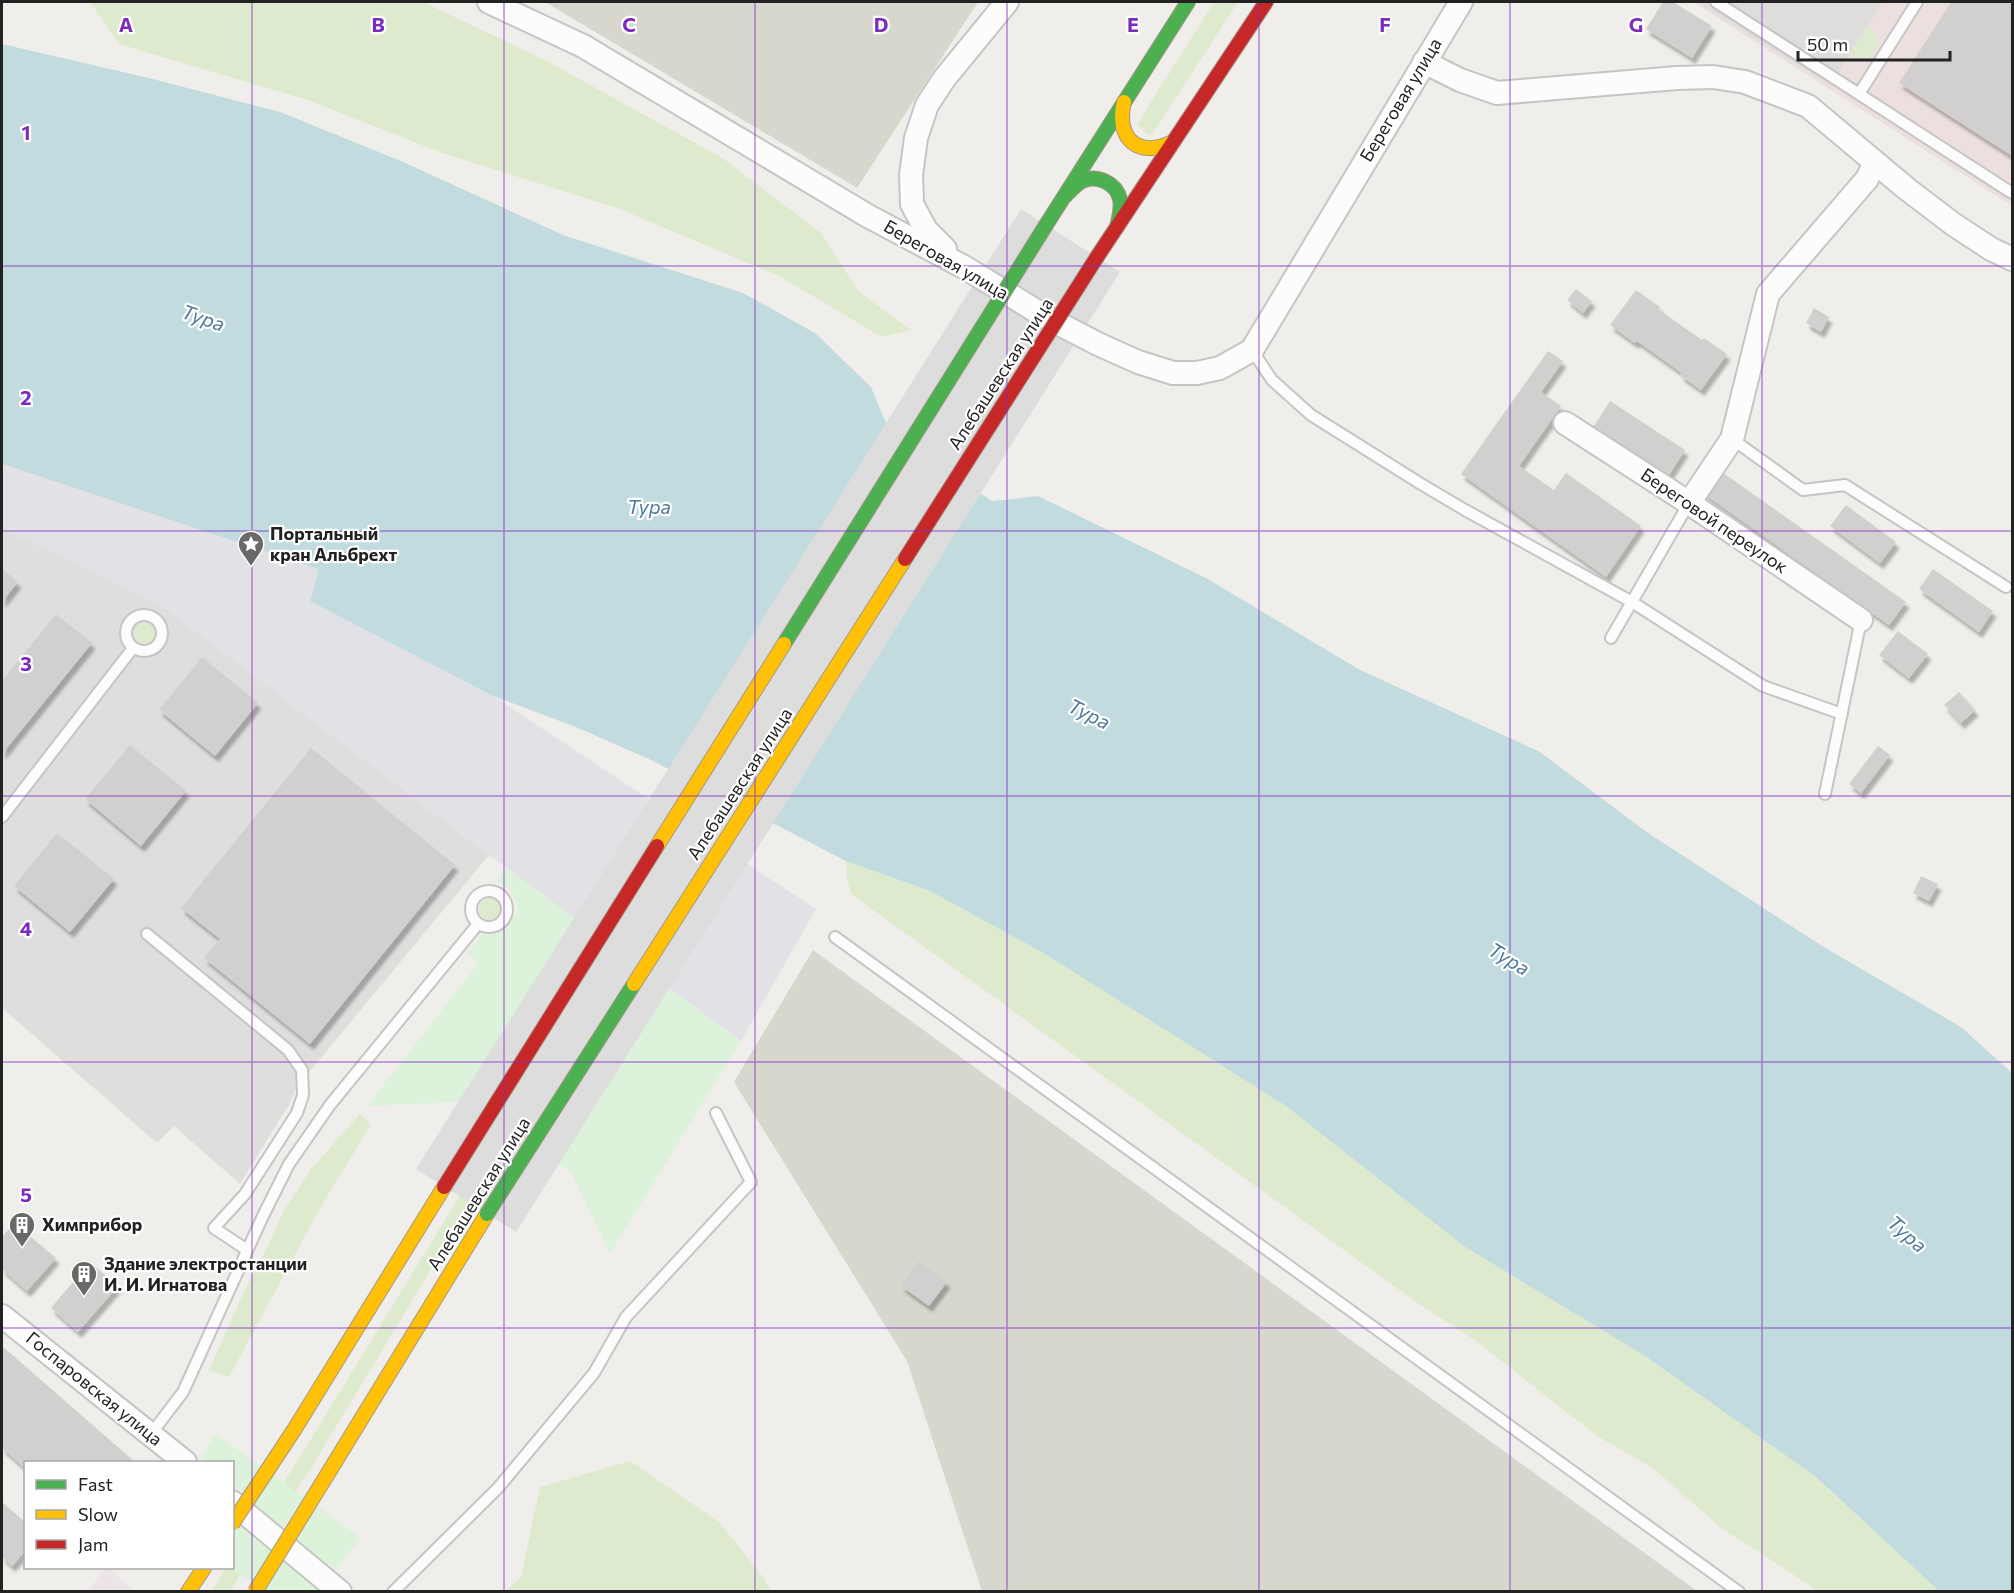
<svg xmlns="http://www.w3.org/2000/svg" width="2014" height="1593" font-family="Commissioner,sans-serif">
<defs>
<filter id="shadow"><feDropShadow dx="3.5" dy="6" stdDeviation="1.5" flood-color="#0004"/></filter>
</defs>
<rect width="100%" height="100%" fill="#f0eeeb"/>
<path fill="#dfdedc" d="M2 528 163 606 489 855 296 1088 290 1103 240 1184 174 1126 157 1143 2 1008Z"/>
<path fill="#ece0df" d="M1693 2H2012V206Z"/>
<path fill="#ece4e9" d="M104 1568H109L134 1591H89Z"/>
<path fill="#d8d7cd" d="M545 2H978L857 188Z
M813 950 1697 1591H982L907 1361 734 1082Z"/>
<path fill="#deeacd" d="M90 2H423L545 60 724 159 821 233 859 292 911 330 882 337 779 276 617 208 442 153 311 101 119 44Z
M1214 2H1238L1153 133 1149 136 1137 124Z
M1869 26C1888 41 1872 66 1850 55Z
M134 633a11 11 0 1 1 22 0a11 11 0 1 1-22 0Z
M846 861 930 891 1045 954 1286 1106 1465 1247 1645 1356 1816 1477 1939 1591H1815L1811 1586 1720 1527 1653 1468 1597 1436 1476 1341 1416 1302 851 894 847 879Z
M479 909a11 11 0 1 1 22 0a11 11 0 1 1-22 0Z
M360 1114 371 1125 324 1201 229 1377 209 1370 246 1287 265 1252 283 1212 311 1169Z
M462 1192 473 1200 308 1473 230 1591 211 1592 226 1568H232L233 1558 295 1465Z
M630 1461 719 1522 763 1577 771 1591H506L521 1577 540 1487Z"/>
<path fill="#dcf2da" d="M507 868 741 1041 610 1254 571 1172 458 1102 367 1106 478 964 468 953 482 935 505 928 518 911 512 892 497 880Z
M216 1434 361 1538 333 1573 233 1485 232 1462H207L201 1457Z
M233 1517 323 1589 321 1592 266 1591 230 1568H232Z"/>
<path fill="#dedddc" d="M1697 2H1883L1830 85Z"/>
<path fill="#e2e1e5" d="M2 464 320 569 311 601 493 696 816 909 741 1041 489 855 163 607 2 528Z"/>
<path fill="#c2dbdf" d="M2 44 149 78 280 112 401 161 563 235 743 293 815 333 871 387 890 433 992 501 1038 496 1206 578 1360 670 1540 752 1648 833 1822 946 1961 1027 2012 1073V1591H1939L1816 1477 1645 1356 1465 1247 1286 1106 1045 954 930 891 846 861 651 760 576 727 493 696 310 601 319 569 2 464Z"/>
<path fill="#dedddd" d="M1021 209 1120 272 516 1232 416 1169Z"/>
<path fill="#d2d0ce" filter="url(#shadow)" d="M1663 2H1673L1712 26 1692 58 1646 29Z
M1951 2H2012V156L1899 83Z
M1576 289 1592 301 1583 313 1567 300Z
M1636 290 1660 307 1658 309 1702 340 1704 338 1727 354 1701 390 1680 375 1682 373 1637 341 1635 343 1610 325Z
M1814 308 1829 317 1821 332 1806 323Z
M1548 351 1563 361 1541 392 1561 406 1519 466 1554 490 1566 473 1641 526 1606 577 1461 474Z
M1610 401 1685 450 1667 478 1592 429Z
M1719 470 1906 602 1889 625 1703 493Z
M1846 505 1896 542 1880 563 1830 526Z
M2 569 18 582 2 602Z
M1933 569 1993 611 1979 632 1919 589Z
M56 614 92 643 2 754V681Z
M1898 631 1928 654 1909 678 1879 655Z
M202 657 258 703 215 756 159 710Z
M1959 692 1975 710 1961 723 1944 705Z
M130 745 186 791 141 846 85 799Z
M1878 746 1890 755 1861 793 1849 784Z
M311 748 455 865 310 1044 204 958 220 939 181 908Z
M57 833 114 879 70 932 14 886Z
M1921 876 1938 884 1929 901 1913 893Z
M14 1223 56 1258 27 1291 2 1269V1237Z
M919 1261 947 1282 929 1306 901 1286Z
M90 1262 118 1286 78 1332 51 1308Z
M2 1346 135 1462H26V1469L2 1448Z
M2 1502 26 1523V1550L12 1566 2 1557Z"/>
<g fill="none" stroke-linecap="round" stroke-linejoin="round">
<g stroke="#c6c5c3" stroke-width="14">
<path id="lane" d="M1716 2 1859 94 1917 2
M1859 94 2012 193
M1252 350 1272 380 1311 415 1421 484 1465 510 1632 602 1763 686 1842 714
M1732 439 1803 490 1845 485 2006 587
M126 633a18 18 0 1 1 36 0a18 18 0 1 1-36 0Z
M1611 638 1689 503
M1825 794 1861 620
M2 817 133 648
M471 909a18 18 0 1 1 36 0a18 18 0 1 1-36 0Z
M147 934 288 1050 302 1070 303 1095 297 1113 245 1194 214 1228 247 1250
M835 937 1739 1592
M151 1434 183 1392 262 1218 289 1164 330 1105 478 924
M393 1592 498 1488 594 1373 626 1317 751 1182 716 1113"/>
</g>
<g stroke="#c6c5c3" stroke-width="26">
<path id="street" d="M489 2 583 46 868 216 964 267 1046 317 1098 344 1138 362 1173 373H1197L1220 368 1252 350 1461 2
M1424 62 1460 80 1497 93 1677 78 1713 77 1745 82 1808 106 1907 189 1953 224 1991 249 2012 259
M945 249 926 230 912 204 911 175 916 138 927 105 944 79 1007 2
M1565 423 1689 503 1861 620
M1689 503 1732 439 1768 294 1867 179 1875 162
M2 1316 185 1462
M232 1502 340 1592"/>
</g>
<g stroke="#a49989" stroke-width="16">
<path id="fast" d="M1064 197C1069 192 1075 185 1082 181 1097 174 1116 183 1120 199 1122 208 1119 218 1117 227
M1046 225 1188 2"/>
</g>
<g stroke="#a49989" stroke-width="16">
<path id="slow" d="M1124 102C1115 139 1139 159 1173 142
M294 1430 444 1187
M335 1462 487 1214
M188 1592 204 1568"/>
</g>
<g stroke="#a49989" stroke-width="16">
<path id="jam" d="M1097 257 1266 2"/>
</g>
<use href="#lane" stroke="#fdfcfc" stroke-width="10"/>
<use href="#street" stroke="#fdfcfc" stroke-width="22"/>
<use href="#fast" stroke="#4caf50" stroke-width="14"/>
<use href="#slow" stroke="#ffc107" stroke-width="14"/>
<use href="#jam" stroke="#c62828" stroke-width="14"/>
<g stroke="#a49989" stroke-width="16" stroke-linecap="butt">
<path id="fast-bridge" d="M784 644 1046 225
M487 1214 634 984"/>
</g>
<g stroke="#a49989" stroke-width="16" stroke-linecap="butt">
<path id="slow-bridge" d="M657 846 784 644
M634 984 905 559
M232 1524 294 1430
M255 1592 335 1462"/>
</g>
<g stroke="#a49989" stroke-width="16" stroke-linecap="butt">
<path id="jam-bridge" d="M905 559 1097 257
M444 1187 657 846"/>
</g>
<use href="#fast-bridge" stroke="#4caf50" stroke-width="14"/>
<use href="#slow-bridge" stroke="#ffc107" stroke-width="14"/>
<use href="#jam-bridge" stroke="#c62828" stroke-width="14"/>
</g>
<path fill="none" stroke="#7b2cbf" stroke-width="1.5" stroke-opacity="0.55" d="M252 2V1592M504 2V1592M755 2V1592M1007 2V1592M1259 2V1592M1510 2V1592M1762 2V1592M2 266H2012M2 531H2012M2 796H2012M2 1062H2012M2 1328H2012"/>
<defs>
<g id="sight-pin" transform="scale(1.35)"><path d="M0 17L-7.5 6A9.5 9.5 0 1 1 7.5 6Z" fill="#6a6968" stroke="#fff"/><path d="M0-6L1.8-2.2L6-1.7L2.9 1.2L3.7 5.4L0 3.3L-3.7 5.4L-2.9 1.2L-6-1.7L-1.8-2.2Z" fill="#fff"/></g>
<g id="building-pin" transform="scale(1.35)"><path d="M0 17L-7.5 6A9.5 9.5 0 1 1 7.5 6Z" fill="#6a6968" stroke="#fff"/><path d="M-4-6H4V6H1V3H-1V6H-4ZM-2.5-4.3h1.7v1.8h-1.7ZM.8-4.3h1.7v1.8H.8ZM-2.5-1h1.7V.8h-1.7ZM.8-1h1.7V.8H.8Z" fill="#fff"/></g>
</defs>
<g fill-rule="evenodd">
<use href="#sight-pin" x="251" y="544"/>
<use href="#building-pin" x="22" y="1225"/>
<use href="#building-pin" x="84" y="1274"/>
</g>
<g text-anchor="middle" stroke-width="4.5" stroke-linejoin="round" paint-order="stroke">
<g font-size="18" fill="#222" stroke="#fff">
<text transform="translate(1401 100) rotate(-59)" y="6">Береговая улица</text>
<text transform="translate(946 260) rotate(30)" y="6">Береговая улица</text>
<text transform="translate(1001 374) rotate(-57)" y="6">Алебашевская улица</text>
<text transform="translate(1714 521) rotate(34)" y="6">Береговой переулок</text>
<text transform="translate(740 784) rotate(-57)" y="6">Алебашевская улица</text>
<text transform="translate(479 1194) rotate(-58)" y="6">Алебашевская улица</text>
<text transform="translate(94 1389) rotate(39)" y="6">Госпаровская улица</text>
</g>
<g font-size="18" font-weight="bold" fill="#222" stroke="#fff" text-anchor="start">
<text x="270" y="540">Портальный<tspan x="270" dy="21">кран Альбрехт</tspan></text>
<text x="42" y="1231">Химприбор</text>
<text x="104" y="1270">Здание электростанции<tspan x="104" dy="21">И. И. Игнатова</tspan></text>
</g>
<g font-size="20" font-style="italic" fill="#4f799b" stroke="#fff">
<text transform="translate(203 318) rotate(19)" y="7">Тура</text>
<text x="649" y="514">Тура</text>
<text transform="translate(1089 714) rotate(26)" y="7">Тура</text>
<text transform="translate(1509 959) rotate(31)" y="7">Тура</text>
<text transform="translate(1907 1234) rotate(41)" y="7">Тура</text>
</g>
</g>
<g font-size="20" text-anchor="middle" font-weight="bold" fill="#7b2cbf" stroke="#fff" stroke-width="4.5" stroke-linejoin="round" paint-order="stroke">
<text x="126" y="32">A</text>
<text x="378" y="32">B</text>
<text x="629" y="32">C</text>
<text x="881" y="32">D</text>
<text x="1133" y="32">E</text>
<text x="1385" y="32">F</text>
<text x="1636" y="32">G</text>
<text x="26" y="140">1</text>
<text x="26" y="405">2</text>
<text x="26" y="671">3</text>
<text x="26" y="936">4</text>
<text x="26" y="1202">5</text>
</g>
<rect width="2014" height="1593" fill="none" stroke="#222222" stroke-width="6"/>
<rect x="24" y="1461" width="210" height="108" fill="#ffffff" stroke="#a7a7a7" stroke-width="1.5"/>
<rect x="36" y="1480" width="30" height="9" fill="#4caf50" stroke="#a7a7a7" stroke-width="1.5"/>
<text x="78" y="1491" font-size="18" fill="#222222">Fast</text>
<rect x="36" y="1510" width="30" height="9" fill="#ffc107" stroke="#a7a7a7" stroke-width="1.5"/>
<text x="78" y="1521" font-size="18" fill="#222222">Slow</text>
<rect x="36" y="1540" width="30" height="9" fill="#c62828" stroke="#a7a7a7" stroke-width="1.5"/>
<text x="78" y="1551" font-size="18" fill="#222222">Jam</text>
<path d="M1798 51v9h152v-9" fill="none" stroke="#222222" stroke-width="3"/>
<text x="1807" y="51" font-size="18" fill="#222222" stroke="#ffffff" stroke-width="4.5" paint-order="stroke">50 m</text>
</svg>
